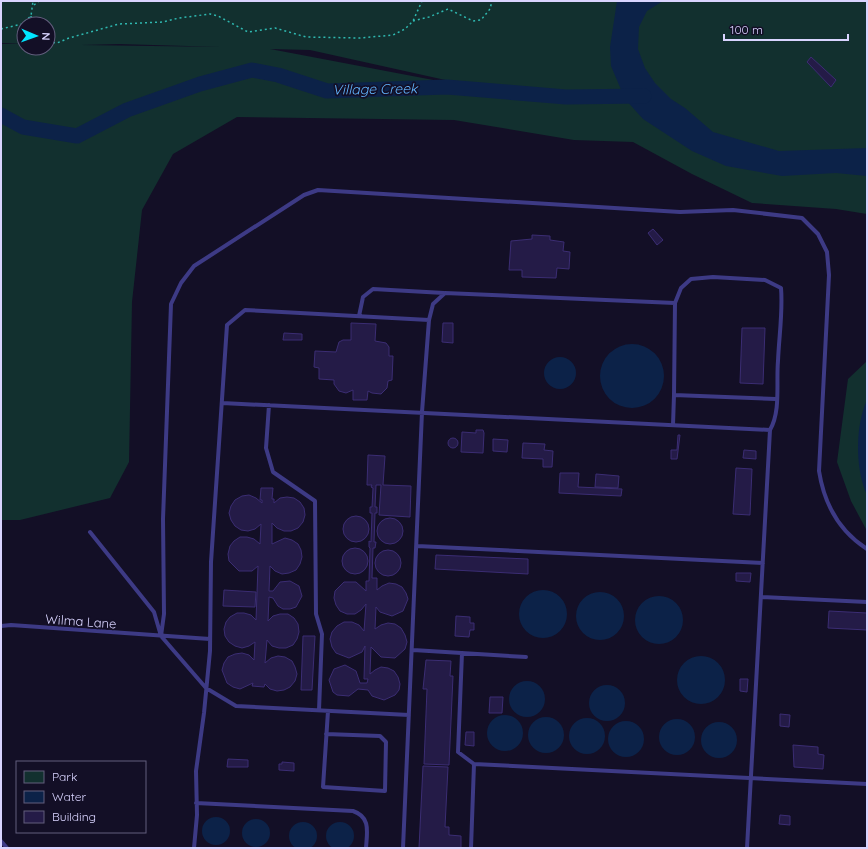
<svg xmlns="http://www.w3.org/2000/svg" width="868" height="849" font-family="Quicksand,sans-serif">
<rect width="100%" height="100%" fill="#130f26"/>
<path fill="#12302f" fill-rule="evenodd" d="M1 1H867V214L836 209 752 203 692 174 633 142 574 140 454 120 237 117 173 154 142 210 132 302 129 462 110 498 20 520H1V44H24V48H48V24H24V44L1 43ZM119 44 222 47H223L81 45ZM270 49 310 50 486 89V90Z
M867 361V531L851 501 837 462 848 379Z"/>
<path fill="#0c2248" d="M617 1H663L647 11 639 27 638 49 645 68 655 83 671 99 685 108 713 132 779 151 867 148V176L836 173 782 176 726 166 692 151 643 119 625 99 611 66 610 47Z
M600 376a32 32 0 1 1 64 0a32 32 0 1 1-64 0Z
M544 373a16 16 0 1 1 32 0a16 16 0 1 1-32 0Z
M867 400V495C855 470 855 425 867 400Z
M519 614a24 24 0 1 1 48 0a24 24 0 1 1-48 0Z
M576 616a24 24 0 1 1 48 0a24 24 0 1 1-48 0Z
M635 620a24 24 0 1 1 48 0a24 24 0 1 1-48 0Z
M677 680a24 24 0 1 1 48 0a24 24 0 1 1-48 0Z
M509 699a18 18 0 1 1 36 0a18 18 0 1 1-36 0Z
M589 703a18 18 0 1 1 36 0a18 18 0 1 1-36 0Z
M487 733a18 18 0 1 1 36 0a18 18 0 1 1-36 0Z
M528 735a18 18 0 1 1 36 0a18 18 0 1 1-36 0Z
M569 736a18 18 0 1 1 36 0a18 18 0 1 1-36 0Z
M659 737a18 18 0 1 1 36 0a18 18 0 1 1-36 0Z
M608 739a18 18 0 1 1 36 0a18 18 0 1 1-36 0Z
M701 740a18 18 0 1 1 36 0a18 18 0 1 1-36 0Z
M202 831a14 14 0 1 1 28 0a14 14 0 1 1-28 0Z
M242 833a14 14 0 1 1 28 0a14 14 0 1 1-28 0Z
M289 836a14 14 0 1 1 28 0a14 14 0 1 1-28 0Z
M326 836a14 14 0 1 1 28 0a14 14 0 1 1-28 0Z"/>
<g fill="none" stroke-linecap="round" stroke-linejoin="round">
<path stroke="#0c2248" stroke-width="15" d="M1 115 23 127 77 136 127 110 200 84 252 70 278 75 327 91 447 87 566 97 644 96"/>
</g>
<path fill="#241b47" stroke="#3b2d73" d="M811 57 836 80 831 87 807 62Z
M653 229 663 240 657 245 648 233Z
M532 235 550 236V240L564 242 563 251 570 252 569 269 557 268 556 278 522 277V270H509L511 241 532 239Z
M351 323 376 324 375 341 386 343 389 347V356H393L392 380 388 381 387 388 381 394 372 393 368 391 367 400H353V390L346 393 339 391 334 384V380L319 379V368L314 367 315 351 336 352 339 342 343 340H351Z
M443 323H453V343L442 342Z
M742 328H765L763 384 740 383Z
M284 333 302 334V340H283Z
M476 430H483L484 433 483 453 461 452 462 432 476 433Z
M678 435H680L677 459H671V450H677Z
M448 443a5 5 0 1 1 10 0a5 5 0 1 1-10 0Z
M493 439 508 440 507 452 493 451Z
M523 443 545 444 544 450 553 451 552 467H543V459L522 458Z
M744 450 756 451V459L743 458Z
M368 455 385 456 383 485 411 486 410 517 379 515 381 485H376L375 507H377V513H375L374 542H376L375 548H373L372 578H377V590L382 586 389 583 396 584 402 587 406 593 408 599 403 611 392 616 380 612 376 607 375 629 381 625 388 623 395 624 401 628 405 635 407 642 405 649 395 658 381 657 371 647 370 674 375 670 381 667 388 668 394 671 398 677 400 684 399 690 395 695 384 700 372 696 368 690 358 689 349 696 337 695 333 692 329 680 334 669 345 665 356 671 360 683H367L368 679H364L365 646 362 652 349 658 336 653 332 647 330 639 332 632 337 626 344 622H352L359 625 364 631 366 604 361 610 355 614H347L340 611 336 605 334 598 335 591 344 582H356L366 591V581H369L370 548 369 547V541L371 542 372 513H370V507H372L373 488 371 487 372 485H367Z
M736 468 752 469 750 515 733 514Z
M560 473H579L578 487 622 489 621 496 559 493Z
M596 474 619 476 618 488 595 487Z
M261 488H273L272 499H274V503L280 498 287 497 294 498 300 502 304 508 305 515 303 522 298 528 291 531H284L277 528 272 523V544L285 538 292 540 298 544 301 550 302 557 300 564 296 570 289 573 282 574 275 571 270 566 269 591H273L280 582 290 581 299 586 302 596 296 607 290 609H283L278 606 273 598 269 597 268 621 273 616 280 614H288L294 618 298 624 299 632 297 639 293 645 286 648H279L272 646 267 640 265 663 271 658 278 656 285 657 292 661 295 667 297 674 295 681 290 687 284 690 277 691 270 689 265 684 264 687 252 686 253 683 240 689 233 687 227 683 222 670 224 663 228 657 235 654 242 653 249 655 254 660 255 642 249 646 242 648 235 646 229 642 225 636 224 629 226 622 230 617 237 613H244L251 615 256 620 258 566 252 571H239L229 561 228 554 230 546 234 541 240 537H247L254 539 260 544 261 524 255 529 248 531 241 530 235 526 231 520 229 513 231 506 235 500 242 496 249 495 256 498 262 503V500H260Z
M343 529a13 13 0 1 1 26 0a13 13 0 1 1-26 0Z
M377 531a13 13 0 1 1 26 0a13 13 0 1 1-26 0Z
M342 561a13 13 0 1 1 26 0a13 13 0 1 1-26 0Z
M375 563a13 13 0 1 1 26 0a13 13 0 1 1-26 0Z
M436 555 528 559V574L435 569Z
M736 573H751L750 582 736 581Z
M224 590 256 592 255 607 223 606Z
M829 611 867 613V630L828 628Z
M456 616 470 617V623H474V630H470L469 637 455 636Z
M303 636H315L312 690H301Z
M426 660 451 661 450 676H453L449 765 424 764 427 689H423Z
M740 679H748L747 692 740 691Z
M490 697H503L502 713H489Z
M780 714 790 715 789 727 780 726Z
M466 732H474V746L465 745Z
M793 745 818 747V754L824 755 823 769 794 767Z
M228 759 248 760V767H227Z
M282 762 294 763V771L279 770V764H282Z
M423 766 448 767 445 827H449V835L461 836V848H419Z
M780 815 790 816V825L779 824Z"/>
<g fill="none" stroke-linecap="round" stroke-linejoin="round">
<path stroke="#2fb8b0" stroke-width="1.5" stroke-dasharray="2 3" stroke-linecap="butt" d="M34 5 39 1
M31 16 32 24
M413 21 429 17 448 9 473 21 481 20 490 9 492 1
M1 29 22 24 31 16 33 1
M48 42 57 43 69 38 119 24 163 22 179 18 210 14 218 16 248 32 275 28 306 37 360 38 393 35 405 29 413 21 422 1"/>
<path stroke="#3d3a85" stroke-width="4" d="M675 303 674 395 776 399
M359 316 363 297 373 289 444 293
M429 320 433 304 445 293 675 303 681 288 691 279 713 277 765 280 781 288C783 312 779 336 778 361 776 383 781 411 770 430
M222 403 770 430 747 848
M269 405 266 448 273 472 315 501 316 614 322 634 319 710
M673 425 674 395
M90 532 154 612 161 636 206 688 236 706 409 715
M417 546 763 563
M761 597 867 602
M1 626 11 625 210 639
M161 636 164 614 163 519 171 304 181 283 194 266 304 195 318 190 680 212 733 210 802 218 818 234 827 252 829 275 819 471C824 503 839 531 867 549
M413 650 526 657
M462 653 458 752 474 764
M326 734 380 736 386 742 385 791 323 787 328 711
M196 803 353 811C371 817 367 832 366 848
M1 841 7 848
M194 848 197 815 196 771 204 713 210 651 211 562 227 325 245 310 429 320 422 412 403 848
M471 848 474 764 867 784"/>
</g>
<g text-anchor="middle" stroke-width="3.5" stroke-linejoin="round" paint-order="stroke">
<g font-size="13" fill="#d9d4ff" stroke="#130f26">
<text transform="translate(81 621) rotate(4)" y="5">Wilma Lane</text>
</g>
<g font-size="14" font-style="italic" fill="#62b6ff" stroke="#130f26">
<text transform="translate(375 89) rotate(-1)" y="5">Village Creek</text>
</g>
</g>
<rect width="868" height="849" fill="none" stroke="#d9d4ff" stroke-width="4"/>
<rect x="16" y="761" width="130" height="72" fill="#130f26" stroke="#625e7d"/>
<rect x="24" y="771" width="20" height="12" fill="#12302f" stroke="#625e7d"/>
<text x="52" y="781" font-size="12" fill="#d9d4ff">Park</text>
<rect x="24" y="791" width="20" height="12" fill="#0c2248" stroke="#625e7d"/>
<text x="52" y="801" font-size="12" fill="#d9d4ff">Water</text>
<rect x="24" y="811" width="20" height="12" fill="#241b47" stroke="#625e7d"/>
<text x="52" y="821" font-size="12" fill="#d9d4ff">Building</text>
<g transform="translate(36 36) rotate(92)"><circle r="19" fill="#130f26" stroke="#625e7d"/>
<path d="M0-3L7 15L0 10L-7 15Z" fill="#00e5ff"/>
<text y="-6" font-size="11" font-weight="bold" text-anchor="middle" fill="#d9d4ff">N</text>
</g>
<path d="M724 34v6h124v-6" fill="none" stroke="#d9d4ff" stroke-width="2"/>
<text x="730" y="34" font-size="12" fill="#d9d4ff" stroke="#130f26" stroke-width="3" paint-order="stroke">100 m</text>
</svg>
